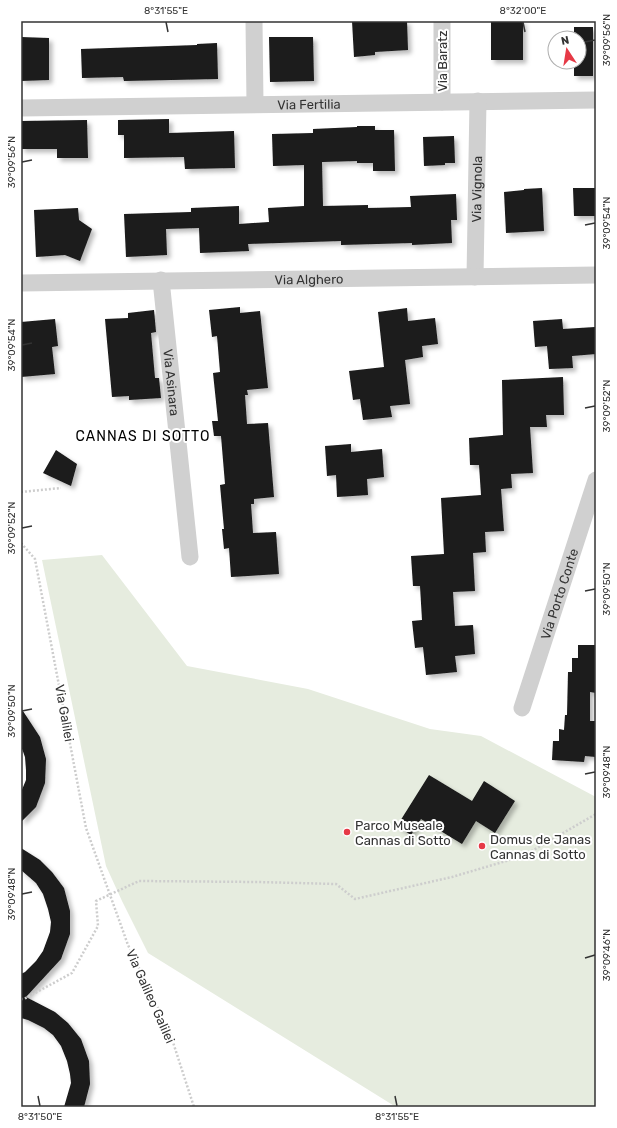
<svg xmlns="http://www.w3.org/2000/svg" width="617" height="1128" viewBox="0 0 617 1128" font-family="Rubik,sans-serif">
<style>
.green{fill:#e6ecdf}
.building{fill:#1a1a1a;filter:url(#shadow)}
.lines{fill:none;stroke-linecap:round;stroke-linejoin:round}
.path{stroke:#cdcdcd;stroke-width:2.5;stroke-dasharray:2 2;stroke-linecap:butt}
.minor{stroke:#d0d0d0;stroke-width:17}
.ticks{fill:none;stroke:#333;stroke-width:1.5}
.poi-dot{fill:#e63946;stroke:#fff;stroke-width:1.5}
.labels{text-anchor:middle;stroke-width:4;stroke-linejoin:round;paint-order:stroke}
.street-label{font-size:13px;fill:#333;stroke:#fff}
.poi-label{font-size:13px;fill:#333;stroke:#fff;text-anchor:start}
.neighbourhood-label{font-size:14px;letter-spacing:1px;fill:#000;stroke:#fff}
.neatline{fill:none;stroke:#333;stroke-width:1.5}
.ticks-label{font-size:10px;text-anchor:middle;fill:#333}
</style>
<defs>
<filter id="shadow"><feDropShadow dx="3.5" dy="3.5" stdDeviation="2" flood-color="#0004"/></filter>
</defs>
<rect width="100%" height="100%" fill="#fff"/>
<path class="green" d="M102,555l85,111 121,23 122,40 51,7 115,61v310h-200l-248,-154 -26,-52 -16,-35 -64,-306z"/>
<path class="building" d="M352,21h55l1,29 -33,2v3l-21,2z
M491,21h32v39h-32z
M574,27h19v49h-19v-14h5v-24h-5z
M21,37l28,1v42l-28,1z
M269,37h44l1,44 -44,1z
M217,43l1,36 -94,2 -1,-4 -41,1 -1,-29 116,-4v-1z
M169,119v14l65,-2 1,37 -50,1 -1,-12 -60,1v-23h-6v-15z
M87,120l1,38h-31v-9h-36v-28z
M357,126h18v4h19l1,41h-22v-8h-16v-2l-35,1 1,44 45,-1v3l43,-1 -1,-11 46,-2 1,26h-6l1,23 -40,2v-2l-71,2v-4l-93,3 1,7 -49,2 -1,-25 -33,1 1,26 -41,2 -2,-43 67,-2v-4l48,-2v18l30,-2 -1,-14 36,-2v-41l-31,1 -1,-32 41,-1v-4l44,-2z
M454,136l1,27h-10v2l-21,1 -1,-29z
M542,188l2,43 -38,2 -2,-41 20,-2v-1z
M573,188h23v28h-22z
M78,208l1,12 13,9 -12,32 -15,-6 -29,2 -2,-47z
M240,307v6l20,-2 8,77 -21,2 1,5h-3l2,29 21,-1 6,74 -20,2v5h-3l2,29 23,-1 3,42 -48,3 -2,-29 -5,1 -2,-20h2l-4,-44 5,-1 -4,-48h-7l-2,-15h6l-5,-48 7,-1 -3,-36 -5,1 -3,-27z
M407,308l1,13 27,-3 3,26 -16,2 1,11 -18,3 5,44 -20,2 2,11 -29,3 -3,-21 -7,1 -4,-29 35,-4 -6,-55z
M154,310l2,22 -5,1 4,45h4l2,20 -32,2v-4l-17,1 -7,-78 23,-1v-5z
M55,319l3,27 -6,1 3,27 -34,3v-55z
M562,319l1,10 32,-2 1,27 -24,2 1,12 -24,1 -2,-23 -12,1 -2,-26z
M563,377l1,38h-18l1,12h-17l3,46 -22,1 1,14 -11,1 3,42 -19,1 1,20 -13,1 2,38 -22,1 2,34 18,-1 2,29 -20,2 2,16 -31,3 -3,-28 -8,1 -3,-27 10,-1 -2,-34h-7l-2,-30 33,-2 -3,-56 40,-3 -2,-30h-9l-1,-27 34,-3 -1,-55z
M351,444v8l31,-3 2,28 -17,2 1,16 -31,2 -1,-22 -9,1 -2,-30z
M56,450l21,14 -6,22 -28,-13z
M578,645h18v48l-6,-1v29h6v36l-11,-1 -1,6 -32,-2 1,-19h6v-12l5,1 1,-15h2l1,-43h4v-14h6z
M21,708l19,29 6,22 -1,24 -9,24 -15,15v-30l5,-12v-10l-1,-13 -4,-11z
M429,775l43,26 12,-20 31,20 -20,32 -19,-12 -14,23 -41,-25 -10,16 -14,-9z
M21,848l19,12 12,12 12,16 6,23v23l-9,25 -35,38 29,15 13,11 13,16 8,22 1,23 -6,23h-20l7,-24 -1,-9 -3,-13 -6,-15 -8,-11 -9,-7 -16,-8 -7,-2v-44l4,-2 11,-11 7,-10 7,-19 1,-10 -3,-13 -5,-15 -7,-11 -15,-13z"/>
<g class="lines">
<path class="path" d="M21,492l40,-4
M21,543l14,16 51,269 42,117 42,88 24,74
M21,999h3l48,-26 26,-47 -2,-25 43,-20 118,1 79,2 19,15 97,-22 71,-21 73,-42"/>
<g class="minor">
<path d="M254,21l1,83"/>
<path d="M442,21v81"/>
<path id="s1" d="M21,108l575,-8"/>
<path id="s2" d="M475,277l3,-176"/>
<path id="s3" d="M161,280l29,277"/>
<path id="s4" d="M21,283l575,-8"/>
<path id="s5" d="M522,708l74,-228"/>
</g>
</g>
<path class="ticks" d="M166,22l2,10M523,22l2,10M585,42l10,-2M22,162l10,-2M585,225l10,-2M22,345l10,-2M585,408l10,-2M22,528l10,-2M585,591l10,-2M22,711l10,-2M585,774l10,-2M22,894l10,-2M585,958l10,-3M38,1096l2,10M395,1096l2,10"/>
<g class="poi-dot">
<circle cx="347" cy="832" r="4"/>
<circle cx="482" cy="846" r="4"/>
</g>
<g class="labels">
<g class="street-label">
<text transform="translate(442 61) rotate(-90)" y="5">Via Baratz</text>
<text dy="5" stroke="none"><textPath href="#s1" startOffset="288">Via Fertilia</textPath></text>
<text dy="5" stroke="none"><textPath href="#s2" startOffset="88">Via Vignola</textPath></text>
<text dy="5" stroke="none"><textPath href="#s4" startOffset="288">Via Alghero</textPath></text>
<text dy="5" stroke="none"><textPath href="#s3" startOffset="103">Via Asinara</textPath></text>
<text dy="5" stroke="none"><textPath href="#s5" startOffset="120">Via Porto Conte</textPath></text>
<text transform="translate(65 713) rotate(80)" y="5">Via Galilei</text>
<text transform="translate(151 996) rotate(66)" y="5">Via Galileo Galilei</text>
</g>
<g class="poi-label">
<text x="355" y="830">Parco Museale<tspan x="355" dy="15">Cannas di Sotto</tspan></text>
<text x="490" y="844">Domus de Janas<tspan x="490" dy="15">Cannas di Sotto</tspan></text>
</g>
<g class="neighbourhood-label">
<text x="143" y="441">CANNAS DI SOTTO</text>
</g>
</g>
<rect width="617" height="1128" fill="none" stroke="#ffffff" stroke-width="44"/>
<g transform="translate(567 50) rotate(348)"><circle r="19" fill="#ffffff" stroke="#adadad"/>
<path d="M0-3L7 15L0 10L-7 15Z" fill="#e63946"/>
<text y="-6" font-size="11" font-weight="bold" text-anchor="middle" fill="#333333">N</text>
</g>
<rect x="22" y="22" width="573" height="1084" class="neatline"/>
<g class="ticks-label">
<text x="166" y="14">8°31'55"E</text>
<text x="523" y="14">8°32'00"E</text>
<text transform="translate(606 40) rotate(-90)" y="4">39°09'56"N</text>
<text transform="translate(11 162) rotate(-90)" y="4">39°09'56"N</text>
<text transform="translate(606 223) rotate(-90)" y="4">39°09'54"N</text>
<text transform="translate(11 345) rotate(-90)" y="4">39°09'54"N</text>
<text transform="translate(606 406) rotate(-90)" y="4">39°09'52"N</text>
<text transform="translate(11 528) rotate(-90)" y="4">39°09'52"N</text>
<text transform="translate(606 589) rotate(-90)" y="4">39°09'50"N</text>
<text transform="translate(11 711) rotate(-90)" y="4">39°09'50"N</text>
<text transform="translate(606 772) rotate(-90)" y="4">39°09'48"N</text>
<text transform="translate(11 894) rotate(-90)" y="4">39°09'48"N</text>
<text transform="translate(606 955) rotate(-90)" y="4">39°09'46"N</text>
<text x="40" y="1120">8°31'50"E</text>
<text x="397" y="1120">8°31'55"E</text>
</g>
</svg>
